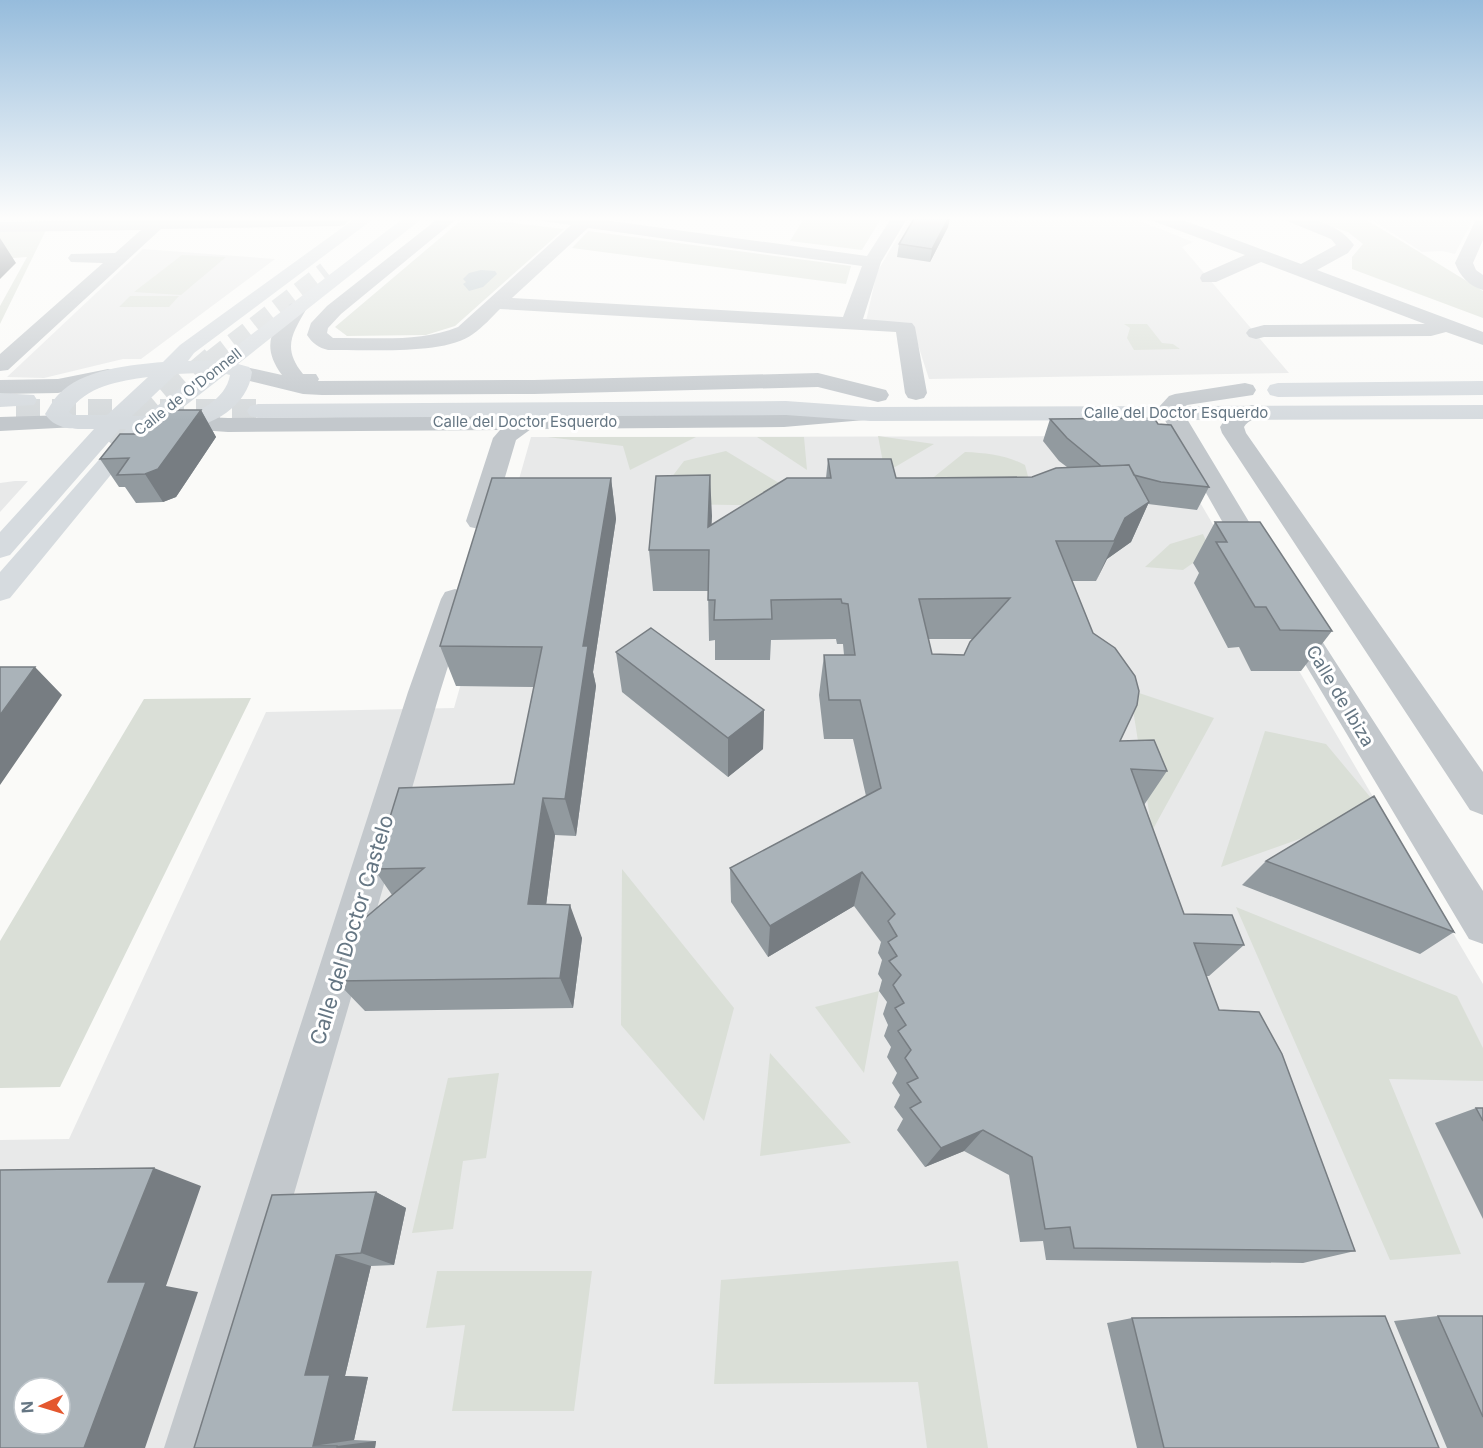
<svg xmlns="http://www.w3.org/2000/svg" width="1483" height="1448" viewBox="0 0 1483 1448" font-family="Inter,sans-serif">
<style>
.built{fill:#e8e9e9;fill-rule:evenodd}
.green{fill:#dadfd7}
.water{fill:#bbc7cb}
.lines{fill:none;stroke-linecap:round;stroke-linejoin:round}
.major-tunnel-far1{stroke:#d5d9db;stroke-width:19;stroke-dasharray:19 9;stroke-linecap:butt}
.major-tunnel{stroke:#d5d9db;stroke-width:24;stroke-dasharray:24 12;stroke-linecap:butt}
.minor{fill:#c3c8cc;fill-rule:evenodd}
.major{fill:#d6dbdf;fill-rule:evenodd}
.wall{fill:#929a9f;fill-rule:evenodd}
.shaded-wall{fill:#777d82}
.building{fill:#aab3b9;stroke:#777d82;stroke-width:1.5;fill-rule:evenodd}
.labels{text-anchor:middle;stroke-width:6;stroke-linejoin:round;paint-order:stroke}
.far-street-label{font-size:15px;fill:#657683;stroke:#fff}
.street-label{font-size:18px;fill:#657683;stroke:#fff}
.near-street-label{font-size:21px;fill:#657683;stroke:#fff}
</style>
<rect width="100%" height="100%" fill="#fafaf8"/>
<path class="built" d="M910,217h220l63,25 -11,5 107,126 -360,6 -18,-56 -45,-2 11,-49z
M1367,217h107l-19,37 -13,-3 -20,1z
M143,249l132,10 -134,100h-18l-79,19 -37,-1z
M1161,436l322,548v464h-1483v-308l69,-1 197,-427 188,-4 77,-271zM24,1388h36v36h-36z
M15,481h13l-28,31v-29z"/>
<path class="green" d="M465,217l99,12 -109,97 -29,9 -79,1 -12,-9z
M805,217h77l-20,33 -72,-9z
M1304,217h58l121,74v27l-131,-49v-12l11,-13 -15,-12z
M0,230h46l-46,94v-18l27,-49 -27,2z
M588,231l263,35 -5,18 -274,-36z
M182,255l44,2 -45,38 -47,-3z
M130,296h49l-10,11h-50z
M1124,324h23l15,19 11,1 7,5 -46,1 -7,-12 3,-10z
M878,436l56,8 -49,29z
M547,437h149l-66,33 -7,-24z
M757,437h47l3,33z
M726,451l68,41 1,14 -124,-2 -3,-22 16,-21z
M965,452c22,1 41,3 60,13l4,15 -120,17z
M1203,534l13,29h-23l-10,7 -38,-3 25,-23z
M1130,690l84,28 -62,113z
M251,698l-191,389 -60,1v-147l144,-242z
M1265,731l61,13 55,66 -160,57z
M622,869l112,139 -30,113 -83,-96z
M1236,907l221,89 26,52v33l-94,-2 72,175 -71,6z
M879,991l-15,82 -49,-66z
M770,1053l81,90 -91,13z
M499,1073l-13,85 -23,3 -10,68 -41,4 36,-155z
M958,1261l30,187h-61l-9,-66 -204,2 7,-104z
M437,1271h155l-18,140h-122l13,-86 -39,3z"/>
<path class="water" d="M481,270l14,1 2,3 -14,13 -14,4 -6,-7 3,-2 -3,-3 6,-6z"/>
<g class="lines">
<path class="major-tunnel-far1" d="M211,360l115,-89"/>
<path class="major-tunnel" d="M16,411h242
M114,446l13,-15 86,-73"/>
<path class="minor" d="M155,217h197l-7,8 -6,1 -178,3 -153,141 -8,1v-17l103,-91 -32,-1 -3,-4 3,-4 44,-1 26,-23 -141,2v-10l153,-3z
M440,217h19l-118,97 -13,14 -1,5 6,5c41,-1 86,5 125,-11l113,-102 -29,-4 -2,-4h58l-1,2 270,37 25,-39h16l-27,45 -18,57 49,4 3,4 12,66 -3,5 -8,2 -8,-2 -3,-5 -9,-61 -396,-23c-8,8 -17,18 -27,25 -29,22 -108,15 -145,16 -9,-2 -16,-7 -21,-15l4,-12 16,-17zM588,228l274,38 -19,51 -331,-19z
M1151,217h24l126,47 35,-19 -5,-6 -44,-18 -2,-4c26,0 53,6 69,28l-6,8 -31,17 166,62v13l-37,-13 -15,4 -167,1 -8,2 -7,-2 -3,-4 3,-4 15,-4 161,-1 -164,-62 -45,20h-14l-2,-4 2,-4 43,-19 -92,-34z
M1477,217h6v23l-10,23 3,7 7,5v15c-14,-4 -23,-14 -28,-27z
M297,302l7,2 3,4c-15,26 -25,40 -4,66h13l3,5 -1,2 216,-1 284,-7 68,17 3,5 -3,5 -8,2 -60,-15 -284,7 -212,1 -19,-1 -70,-17 -3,-5 3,-5 8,-1 41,9c-21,-29 -11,-44 8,-71z
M108,369l8,2 3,5 -3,5 -58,12 -58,1v-14l58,-1z
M1245,383l8,2 3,5 -3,5 -66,10 -6,4 91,151 -4,6 -10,3 -10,-3 -4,-6 -86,-152 11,-12 6,-2z
M1252,405l8,2 3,5c-5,8 -15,7 -19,15l2,6 237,339v43l-13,-5 -248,-377 -2,-6 9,-14z
M868,407l8,2 3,5 -3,5 -92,8 -253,2 -15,11 -24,81 -4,6 -9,2 -9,-2 -4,-6 27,-83 7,-8 -272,2 -56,-4 -4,-5 4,-5 8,-2 48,2 556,-5z
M68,415l8,2 4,5 -4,5 -76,4v-14z
M455,589l10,3 4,7 -29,93 -220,756h-56l244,-756 33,-93 4,-7z
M1292,607l10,3 181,281v53l-14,-5 -192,-322 5,-7z"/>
<path class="major" d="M357,217h19l-182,136 -6,8 30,-1 187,-143h19l-186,147 11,3 3,5c-4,34 -40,55 -73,58 -7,1 -16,-2 -24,0 -6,2 -13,10 -19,14l-126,154 -10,3v-29l126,-143h-6l-110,126 -10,3v-26l94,-103c-18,0 -38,2 -49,-15 4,-6 8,-14 13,-19 24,-26 72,-30 105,-33l17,-17zM200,373l-56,43h-12l44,-42zM226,374l4,1c-4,25 -35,41 -58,41zM148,377l-41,38h-34l-4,-3c17,-26 50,-31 79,-35z
M1483,381v14l-205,2 -8,-2 -3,-5 3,-5 8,-2z
M0,393l34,2 3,5 -3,5 -34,2z
M786,401l84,6 613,-2v14l-613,2 -84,-6 -528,3 -8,-2 -3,-5 3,-5 8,-2z"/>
</g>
<path class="wall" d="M915,217h35l-2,10 -18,35 -33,-5 2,-13z
M201,410l15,27 -40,60 -13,5 -27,1 -11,-16h-6l-19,-28 42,-25z
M1050,419l159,68 -12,23 -49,-6 -17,38 -24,17 -11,22h-24l48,160 47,30 -23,34 40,109 60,31 -35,31h-3l13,34 136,241 -52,12 -257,-3 -3,-19 -23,1 -11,-67 -45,-24 -39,16 -28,-37 6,-11 -9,-12 6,-12 -8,-12 5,-10 -10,-16 4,-10 -7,-11 4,-11 -5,-11 4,-12 -8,-11 3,-11 -4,-6 4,-14 -4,-7 3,-11 -27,-36 -86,51 -37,-55 -1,-34 136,-72 -13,-57h-29l-5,-44 5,-40h20l-1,-11h-6l-1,-5 -65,1 -1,20h-55v-20l-6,1 -1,-50h-55l-4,-41 61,-75 1,51 115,-48 2,-19 68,19 136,-1 35,-10 -8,-6 -16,-20zM928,639h45l-9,16 -32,-1z
M611,478l5,41 -23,153 3,14 -20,150 -21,-1 -9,70 36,33 -9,70 -208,3 -29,-30 56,-86 -18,-26 140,-85 20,-97 -78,-1 -16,-40z
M1215,522l117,109 -31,40h-50l-12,-24 -11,1 -34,-65 5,-10 -6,-10z
M616,652l148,58 -1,39 -35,28 -106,-85z
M1266,861l188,71 -34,22 -178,-69z
M1476,1108h7v111l-48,-96z
M376,1192l30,16 -12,57 -23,1 -26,110 23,1 -14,63 22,1 -1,7h-181z
M1438,1316h45v132h-36l-53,-127z
M1132,1318l307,130h-302l-30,-125z"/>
<path class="shaded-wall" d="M949,217h1l-2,10 -18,35 2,-13z
M0,238l16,25 -16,16z
M201,410l15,27 -40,60 -13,5 -18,-28z
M710,475l2,41 -2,52 -2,-41z
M611,478l5,41 -23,153 3,14 -20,150 -11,-37 18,-153z
M1149,502l-18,40 -24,17 -11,22 29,-63z
M35,667l27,28 -62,90v-70z
M764,710l-1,39 -35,28v-39z
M543,798l12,37 -13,102 -14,-33z
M862,872l-8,34 -86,51 2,-31z
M570,905l12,33 -9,70 -13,-30z
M983,1130l-19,21 -39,16 16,-19z
M154,1168l47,18 -35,100 32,6 -53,156h-61l24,-166z
M376,1192l30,16 -12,57 -33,-12z
M336,1255l35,11 -26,110 23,1 -14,63 -41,6 -8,-71z
M376,1441l-1,7h-38v-2z"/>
<path class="building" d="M915,217h34l-17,32 -33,-5z
M161,410h40l-43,59 -13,5 -28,1 12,-17 -29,1 20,-25h22z
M1154,418l4,6 13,1 38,62 -48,-5 -27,-7 -5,-10 -28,1 -34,-28 -17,-19z
M828,459h63l5,19h24l112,-1 24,-9 73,-3 20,37 -24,16 -11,23h-58l37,92 22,15 20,28 4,15 -2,14 -17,36 34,-1 13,31 -36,-2 53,145 48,1 12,30 -50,-2 25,67 40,2 23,42 73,197 -281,-3 -4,-21 -25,2 -13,-72 -49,-27 -42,18 -31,-40 11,-6 -14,-19 11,-5 -13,-20 6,-8 -13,-19 8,-6 -11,-17 9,-5 -11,-18 8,-10 -12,-14 8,-5 -9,-14 9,-6 -9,-15 7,-7 -33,-42 -92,54 -40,-58 151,-80 -21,-88h-31l-5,-45h31l-7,-51 -6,-1 -1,-4 -70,1 1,19 -58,1 1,-20h-7l1,-50h-60l7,-74 54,-1 -2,52 79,-49h44zM1010,598l-40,44 -6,13 -32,-1 -13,-55z
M492,478h119l-28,168h5l-23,153 -22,-1 -15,106 42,1 -10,73 -224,3 3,-17 10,-25 15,-20 60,-51 -50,1 25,-81 115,-4 28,-137 -102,-1z
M1215,522h45l72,109 -52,-1 -14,-23h-11l-39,-65h11z
M651,628l113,82 -36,28 -112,-86z
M0,667h35l-35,48z
M1374,796l80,136 -188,-71z
M1476,1108h7v13z
M154,1168l-46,114h38l-62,166h-84v-278zM24,1388h36v36h-36z
M376,1192l-15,61 -25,2 -31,120h25l-17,71h24v2h-143l78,-253z
M1385,1316l54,132h-275l-32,-130z
M1438,1316h45v101z"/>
<linearGradient id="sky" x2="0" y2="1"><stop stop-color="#96bcdc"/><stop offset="0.52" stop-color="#fdfdfc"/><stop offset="1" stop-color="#fdfdfc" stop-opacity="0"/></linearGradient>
<rect width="1483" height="420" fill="url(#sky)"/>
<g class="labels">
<g class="far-street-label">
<text transform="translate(188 392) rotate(-38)" y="5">Calle de O'Donnell</text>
<text x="1176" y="418">Calle del Doctor Esquerdo</text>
<text x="525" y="427">Calle del Doctor Esquerdo</text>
</g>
<g class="street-label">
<text transform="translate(1340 696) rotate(59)" y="6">Calle de Ibiza</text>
</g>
<g class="near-street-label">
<text transform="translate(352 930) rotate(-73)" y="7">Calle del Doctor Castelo</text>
</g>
</g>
<g transform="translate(42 1406) rotate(266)"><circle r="28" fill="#ffffff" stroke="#c1c8cd" stroke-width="1.5"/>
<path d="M0-4.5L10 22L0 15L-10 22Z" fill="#e4572e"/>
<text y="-9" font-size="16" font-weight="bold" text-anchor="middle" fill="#657683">N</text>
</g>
</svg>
